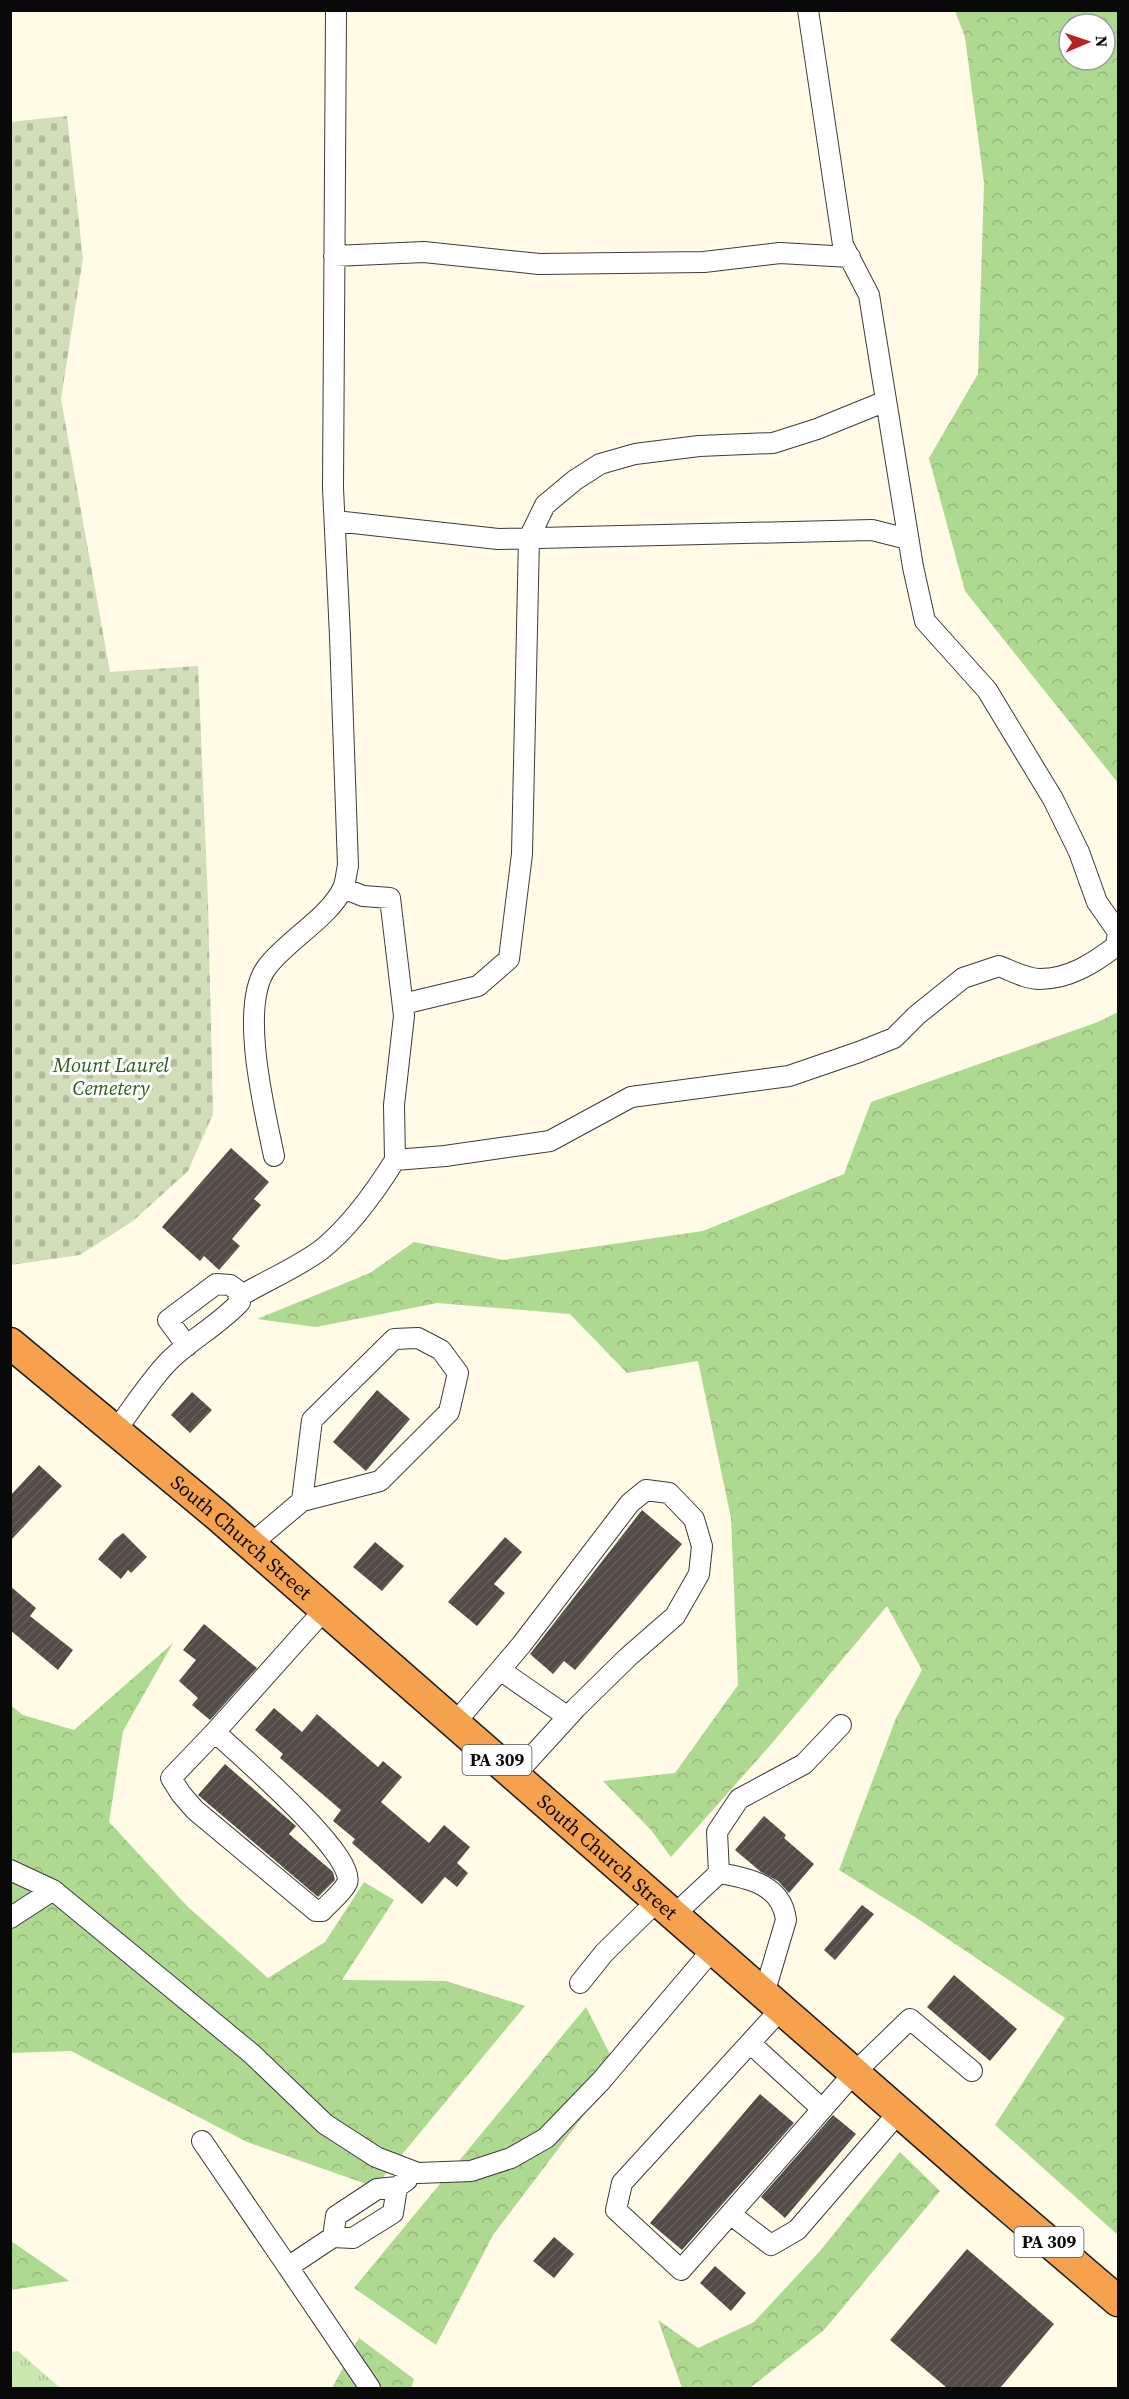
<svg xmlns="http://www.w3.org/2000/svg" width="1129" height="2399" viewBox="0 0 1129 2399" font-family="'Source Serif 4',serif">
<style>
.grass{fill:url(#grass-tufts)}
.forest{fill:url(#forest-crowns);fill-rule:evenodd}
.cemetery{fill:url(#cemetery-stones)}
.building{fill:url(#building-hatch)}
.lines{fill:none;stroke-linecap:round;stroke-linejoin:round}
.minor-casing{stroke:#3c3c3c;stroke-width:22}
.highway-casing{stroke:#1a1a1a;stroke-width:33}
.minor{stroke:#fff;stroke-width:20}
.highway{stroke:#f6a14d;stroke-width:30}
.labels{text-anchor:middle;stroke-width:6;stroke-linejoin:round;paint-order:stroke}
.shield{fill:#fff;stroke:#535353;stroke-width:1.5}
.shield-label{font-size:18px;font-weight:bold;fill:#090909}
.park-label{font-size:20px;font-style:italic;fill:#26601b;stroke:#fff}
.street-label{font-size:20px;fill:#090909;stroke:#fff}
</style>
<defs>
<pattern id="grass-tufts" width="24" height="20" patternUnits="userSpaceOnUse" patternTransform="scale(1.5)"><rect width="24" height="20" fill="#cbe8b1"/><path d="M3 7l-1-3M5 7V3M7 7l1-3M15 17l-1-3M17 17v-4M19 17l1-3" fill="none" stroke="#adc697"/></pattern>
<pattern id="forest-crowns" width="20" height="18" patternUnits="userSpaceOnUse" patternTransform="scale(1.5)"><rect width="20" height="18" fill="#aed990"/><path d="M2 6a3 3 0 1 1 6 0M12 15a3 3 0 1 1 6 0" fill="none" stroke="#94b97b"/></pattern>
<pattern id="cemetery-stones" width="16" height="16" patternUnits="userSpaceOnUse" patternTransform="scale(1.5)"><rect width="16" height="16" fill="#d1deb9"/><path d="M2 7V4a2 2 0 0 1 4 0v3zM10 15v-3a2 2 0 0 1 4 0v3z" fill="#b2bd9e"/></pattern>
<pattern id="building-hatch" width="6" height="6" patternUnits="userSpaceOnUse" patternTransform="scale(1.5)"><rect width="6" height="6" fill="#524b46"/><path d="M-1 1l2-2M0 6l6-6M5 7l2-2" fill="none" stroke="#66605c"/></pattern>
</defs>
<rect width="100%" height="100%" fill="#fffbe6"/>
<path class="grass" d="M18,2351l42,37h-49v-36z"/>
<path class="forest" d="M955,11h163v772l-153,-192 -36,-133 49,-84 6,-191 -19,-146zM1069,24h36v36h-36z
M1118,1012v1223l-123,-110 70,-107 -147,-99 -79,-49 57,-152 26,-48 -35,-64 -114,136 -102,115 -20,-27 -48,-49 72,-8 63,-88 -7,-167 -33,-157 -71,12 -57,-59 -133,-11 -121,24 -59,-8 113,-46 44,-31 89,18 200,-29 141,-57 27,-72 227,-80z
M173,1643l-50,88 -14,91 79,85 80,71 57,-36 39,-60 30,18 -52,80 104,1 79,25 -150,181 -128,-45 -176,-91 -60,2 -1,-348 13,10 51,15z
M586,2007l32,63 -125,165 -57,110 -82,-57z
M900,2152l40,39 -116,139 -74,58h-68l-24,-68 40,28 56,-26 66,-71z
M10,2241h1l58,40 -58,9z
M359,2338l55,41 -3,9h-79z"/>
<path class="cemetery" d="M67,116l16,142 -22,141 49,273 88,-6 10,236 5,212 -25,57 -55,50 -53,34 -69,10 -1,-1143z"/>
<path class="building" d="M231,1148l38,34 -15,17 7,6 -29,34 8,7 -21,24 -15,-14 -4,5 -38,-34z
M377,1390l33,29 -44,52 -33,-29z
M192,1392l20,18 -22,23 -19,-18z
M39,1465l23,21 -52,55v-45z
M642,1510l40,34 -107,126 -11,-9 -11,13 -23,-20z
M123,1533l24,24 -16,16 -3,-3 -7,9 -23,-20 17,-20z
M505,1537l17,15 -28,32 11,9 -28,33 -29,-24z
M375,1542l29,24 -22,25 -29,-24z
M10,1586l26,22 -6,8 43,34 -15,20 -48,-40z
M204,1624l53,44 -47,52 -18,-15 6,-7 -19,-17 17,-21 -13,-10z
M274,1708l28,24 15,-18 61,53 5,-6 19,16 -21,25 48,41 15,-18 26,22 -13,16 11,10 -11,14 -12,-10 -23,27 -70,-61 3,-4 -22,-18 8,-11 -61,-52 3,-4 -28,-24z
M225,1764l71,62 -7,8 44,38 2,8 -17,17 -120,-102z
M764,1816l22,19 -2,3 30,26 -25,29 -11,-12 -17,-9 -26,-22z
M862,1905l12,9 -39,46 -11,-10z
M954,1975l63,54 -27,32 -63,-54z
M760,2094l34,29 -112,127 -32,-27z
M833,2115l23,19 -71,84 -24,-21z
M554,2237l20,17 -20,24 -21,-17z
M967,2249l87,75 -54,64h-53l-57,-48z
M715,2266l31,27 -15,18 -31,-28z"/>
<g class="lines">
<defs>
<path id="minor" d="M334,256l90,-4 115,12 165,-2 76,-9 70,4
M335,521l163,18 374,-9 36,9
M343,888l20,8 27,2 14,118 -10,89 1,55
M403,1004l75,-18 31,-27 13,-105 7,-316 16,-33 30,-25 25,-16 35,-10 64,-8 74,-3 44,-14 69,-28
M274,1156c-9,-44 -36,-151 -7,-189 19,-26 63,-50 76,-79 3,-6 3,-15 5,-22l-8,-230 -7,-148 3,-478
M240,1296c26,-15 58,-29 81,-46 30,-24 54,-58 74,-90l50,-4 105,-15 81,-44 158,-21 70,-24 35,-14 23,-23 46,-37 36,-12c13,5 27,13 41,13 29,0 54,-16 76,-33l2,-14 -21,-30 -18,-50 -26,-53 -66,-109 -62,-69 -12,-54 -44,-272 -26,-50 -35,-235
M116,1430c16,-21 37,-54 55,-71 22,-21 49,-35 69,-57l-3,-12 -7,-5 -14,-1 -48,36 19,26
M251,1544l51,-43 78,-20 69,-69 9,-39 -17,-23 -23,-12 -24,1 -82,81 -10,81
M500,1670l68,47
M455,1723l67,-79 108,-141 16,-13 23,3 25,26 8,27 -3,28 -24,42 -47,41 -52,51 -61,67
M215,1732l-44,46 10,16 14,16 121,101h6c7,-8 21,-19 25,-28 11,-27 -111,-131 -132,-151l110,-123
M10,1870l43,20 199,164 73,70 51,33 42,16 53,-2 40,-13 35,-20 55,-57 112,-132
M719,1873c30,5 63,12 67,47l-22,74
M674,1915l45,-42 -2,-41 22,-33 65,-35 37,-39
M10,1918l43,-28
M580,1983l24,-30 54,-53
M781,2009l-159,174 -6,27 65,60 173,-197 56,-54 62,52
M750,2043l72,66
M202,2141l86,126
M730,2214l41,31 26,-15 102,-118
M333,2237l3,-21 41,-27 20,-2 10,-7
M370,2388l-82,-121 45,-30 20,1 40,-25 4,-26"/>
<g id="highway">
<path id="s1" d="M10,1343l208,173 761,666 139,119"/>
</g>
</defs>
<use href="#minor" class="minor-casing"/>
<use href="#highway" class="highway-casing"/>
<use href="#minor" class="minor"/>
<use href="#highway" class="highway"/>
</g>
<g class="labels">
<g class="shield">
<rect x="462.5" y="1745" width="69" height="30" rx="4.5"/>
<rect x="1014.5" y="2227" width="69" height="30" rx="4.5"/>
</g>
<g class="shield-label">
<text x="497" y="1766">PA 309</text>
<text x="1049" y="2248">PA 309</text>
</g>
<g class="park-label">
<text x="111" y="1072">Mount Laurel<tspan x="111" dy="23">Cemetery</tspan></text>
</g>
<g class="street-label">
<text dy="7" stroke="none"><textPath href="#s1" startOffset="302">South Church Street</textPath></text>
<text dy="7" stroke="none"><textPath href="#s1" startOffset="788">South Church Street</textPath></text>
</g>
</g>
<rect width="1129" height="2399" fill="none" stroke="#090909" stroke-width="24"/>
<g transform="translate(1087 42) rotate(88)"><circle r="28" fill="#ffffff" stroke="#9d9d9d" stroke-width="1.5"/>
<path d="M0-4.5L10 22L0 15L-10 22Z" fill="#b92223"/>
<text y="-9" font-size="16" font-weight="bold" text-anchor="middle" fill="#090909">N</text>
</g>
</svg>
